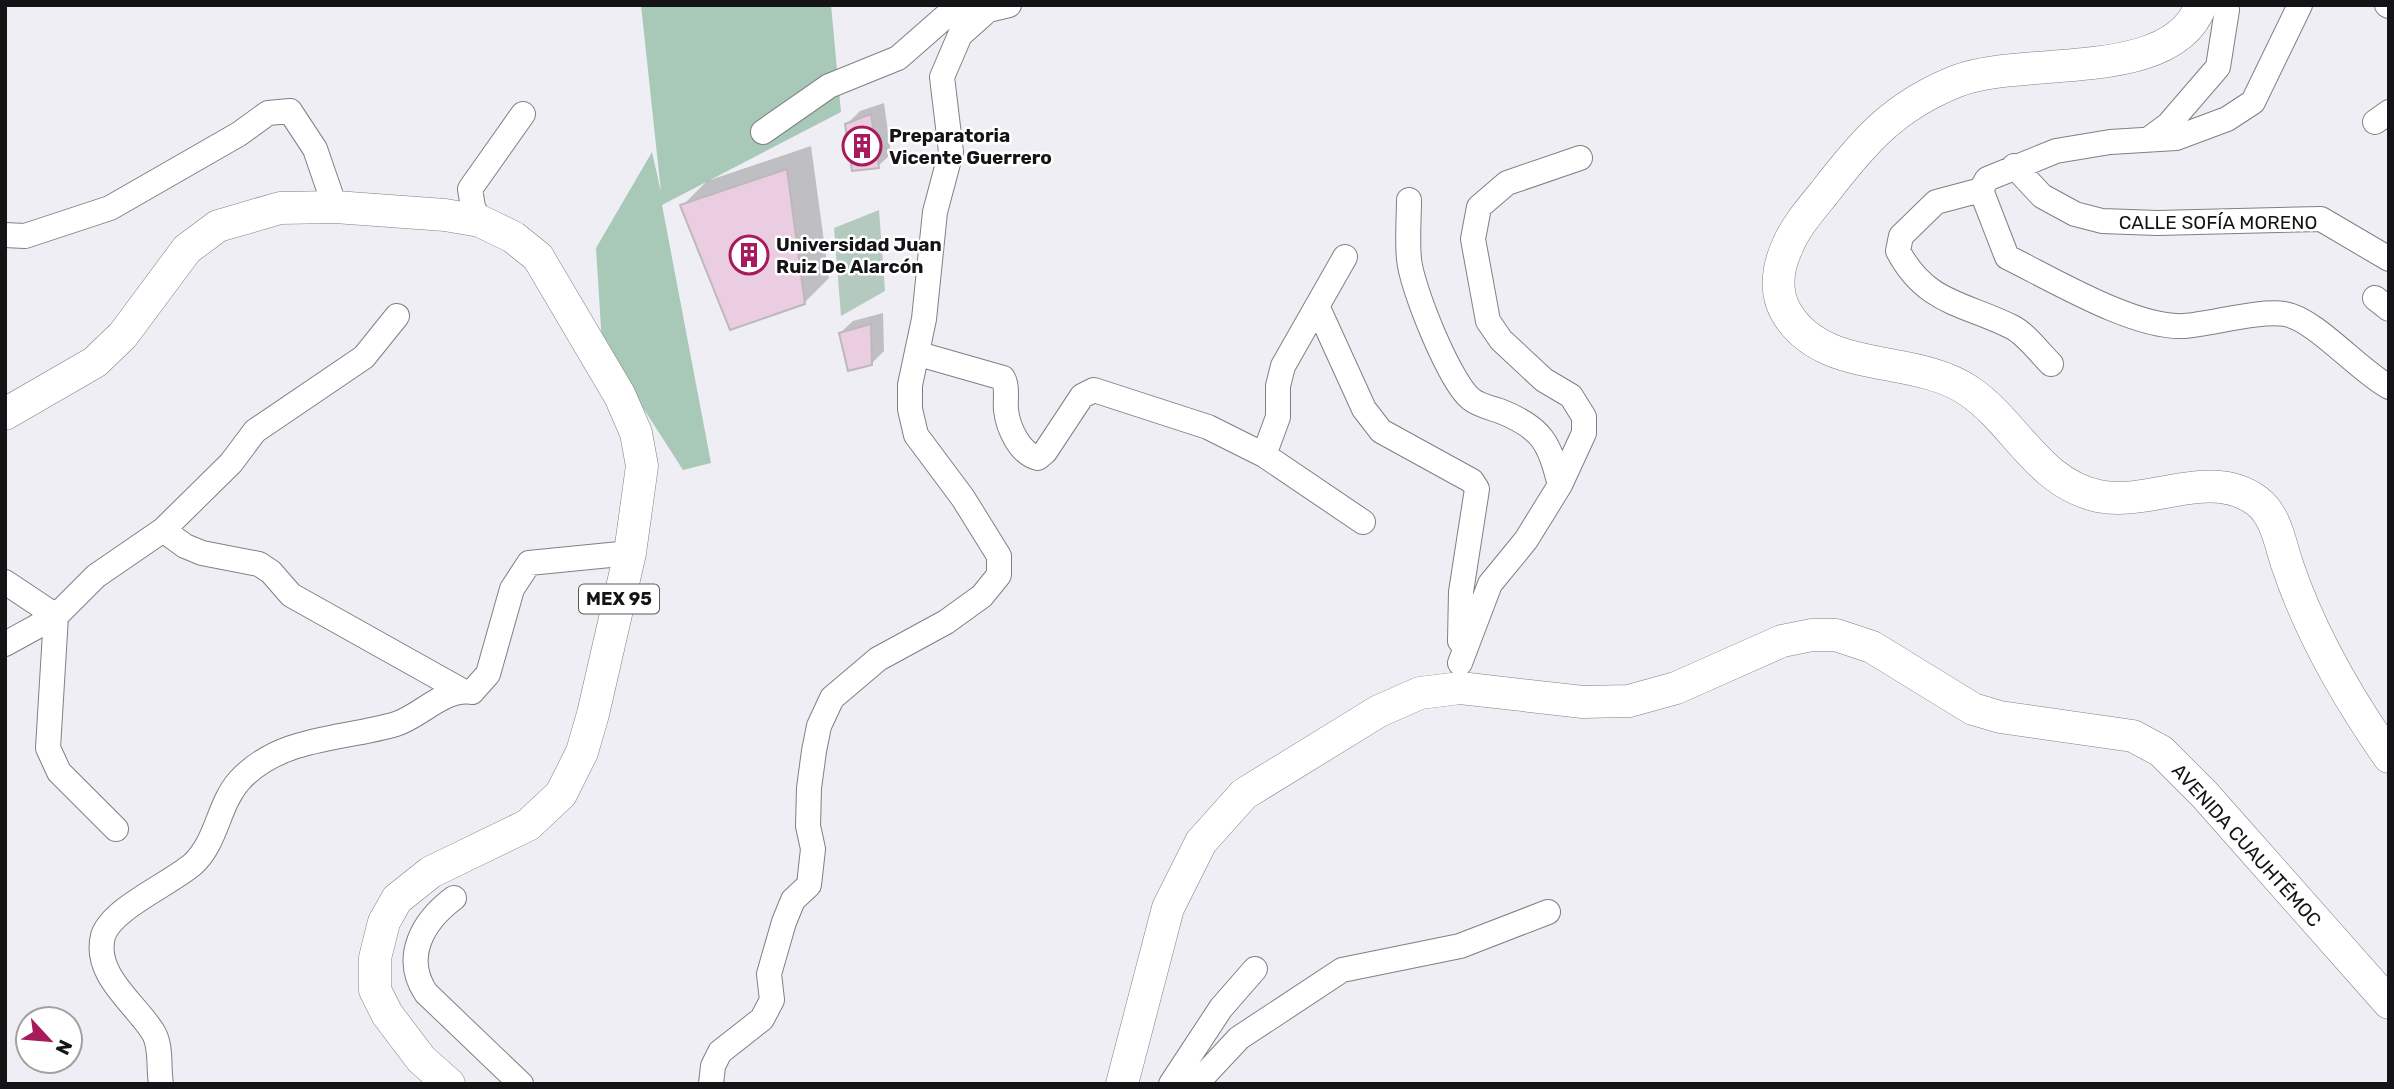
<svg xmlns="http://www.w3.org/2000/svg" width="2394" height="1089" viewBox="0 0 2394 1089" font-family="Rubik,sans-serif">
<style>
.green{fill:#b4cabe}
.forest{fill:#a9c9b8}
.shadow{fill:#0003}
.building{fill:#eacde0;stroke:#beb8bc;stroke-width:2}
.lines{fill:none;stroke-linecap:round;stroke-linejoin:round}
.minor-casing{stroke:#807f85;stroke-width:26}
.major-casing{stroke:#807f85;stroke-width:33}
.minor{stroke:#fff;stroke-width:24}
.major{stroke:#fff;stroke-width:32}
.labels{text-anchor:middle;stroke-width:5;stroke-linejoin:round;paint-order:stroke}
.shield{fill:#fff;stroke:#5a5a5c;stroke-width:2}
.shield-label{font-size:18px;font-weight:bold;fill:#141416}
.poi-label{font-size:19px;font-weight:bold;fill:#141416;stroke:#fff;text-anchor:start}
.street-label{font-size:19px;fill:#141416;stroke:#fff}
</style>
<rect width="100%" height="100%" fill="#efeef4"/>
<path class="green" d="M879,210l6,81 -44,25 -7,-88z"/>
<path class="forest" d="M641,5h190l10,107 -179,93 49,258 -28,7 -81,-126 -6,-96 56,-96 9,40z"/>
<path class="shadow" d="M884,103l7,51 -13,12 -31,-42 13,-13z
M811,146l18,132 -25,25 -122,-97 25,-25z
M883,313l1,38 -12,12 -32,-30 13,-12z"/>
<path class="building" d="M871,114l8,54 -27,3 -7,-47z
M787,169l18,135 -75,26 -50,-125z
M871,324l1,41 -24,6 -9,-38z"/>
<g class="lines">
<defs>
<path id="minor" d="M2387,5l2,1
M2375,122l14,-10
M763,132l66,-46 69,-28 56,-49 21,-2 13,3
M2149,139l19,-14 50,-58 9,-57 -2,-5
M2014,166l28,30 33,18 27,7 55,2 164,-4 68,40
M1981,190l26,67c45,22 128,72 177,69 28,-2 74,-16 101,-12 30,5 74,57 104,73
M1981,190l6,-11 69,-28 54,-9 66,-4 51,-19 26,-17 47,-97
M1981,190l-45,12 -35,34 -3,15c28,53 66,52 114,76 14,7 27,25 39,37
M1409,200c0,19 -2,40 0,59 2,27 41,124 62,140 7,6 20,9 29,12 43,17 49,32 60,74
M480,221l-7,-14 -3,-18 53,-75
M5,235l20,1 85,-28 129,-74 29,-21 22,-2 25,38 20,58
M2375,298l14,11
M1318,308l46,101 17,22 91,50 5,8 -16,103 -1,49
M919,354l84,24c5,9 2,22 3,32 2,18 14,44 32,48l7,-6 37,-56 12,-6 114,37 56,28 99,67
M1264,455l14,-38v-31l5,-20 62,-109
M163,530l22,16 17,7 57,11 12,8 20,23 168,94
M5,582l51,34 -8,132 11,24 57,57
M5,644l51,-28 40,-40 67,-46 68,-67 24,-32 109,-74 33,-41
M1460,663l30,-79 36,-44 34,-55 24,-52v-16l-13,-21 -27,-16 -43,-40 -13,-19 -15,-82 6,-32 28,-24 73,-25
M454,898c-31,23 -52,59 -28,95l95,91
M161,1084c-3,-17 1,-38 -8,-52 -17,-28 -60,-57 -50,-96 8,-27 67,-52 90,-72 24,-22 25,-59 46,-83 41,-45 103,-41 157,-57 25,-8 49,-37 76,-32l16,-18 24,-85 17,-26 101,-10
M711,1084l2,-18 7,-14 42,-33 10,-19 -3,-26 15,-52 9,-22 16,-15 4,-36 -5,-23 1,-38 5,-37 5,-25 13,-28 46,-39 68,-37 36,-26 17,-21v-19l-36,-58 -47,-63 -6,-26v-24l14,-66 11,-107 16,-60 -9,-75 18,-42 28,-25 21,-5
M1171,1084l50,-76 34,-39
M1196,1084l43,-46 103,-68 118,-24 88,-34"/>
<path id="major" d="M2201,5c-28,79 -176,50 -244,76 -63,25 -93,60 -133,112 -13,16 -28,33 -36,52 -10,21 -14,46 -2,67 37,64 128,41 183,79 47,32 69,92 129,105 52,11 112,-30 159,5 19,14 23,42 30,63 23,69 60,133 102,193
M5,414l90,-52 28,-27 64,-86 31,-23 62,-18 55,-1 110,8 35,6 33,16 25,20 82,139 16,37 6,33 -12,87 -37,161 -11,38 -21,42 -33,31 -97,47 -34,27 -13,23 -9,36v32l12,24 34,45 28,25
M1122,1084l46,-176 33,-66 43,-48 135,-83 41,-18 40,-5 123,14 46,-1 47,-13 106,-47 30,-6h24l36,12 101,62 27,8 133,19 28,15 43,43 185,209"/>
</defs>
<use href="#minor" class="minor-casing"/>
<use href="#major" class="major-casing"/>
<use href="#minor" class="minor"/>
<use href="#major" class="major"/>
</g>
<defs>
<symbol id="building-ring" viewBox="-11 -11 22 22"><circle r="9.5" fill="#fff" stroke="#a71a5b" stroke-width="1.5"/><path d="M-4-6H4V6H1V3H-1V6H-4ZM-2.5-4.3h1.7v1.8h-1.7ZM.8-4.3h1.7v1.8H.8ZM-2.5-1h1.7V.8h-1.7ZM.8-1h1.7V.8H.8Z" fill="#a71a5b"/></symbol>
</defs>
<g fill-rule="evenodd">
<use href="#building-ring" x="840" y="124" width="44" height="44"/>
<use href="#building-ring" x="727" y="233" width="44" height="44"/>
</g>
<g class="labels">
<rect class="shield" x="579" y="584.5" width="80" height="29" rx="5"/>
<g class="shield-label">
<text x="619" y="605">MEX 95</text>
</g>
<g class="poi-label">
<text x="889" y="142">Preparatoria<tspan x="889" dy="22">Vicente Guerrero</tspan></text>
<text x="776" y="251">Universidad Juan<tspan x="776" dy="22">Ruiz De Alarcón</tspan></text>
</g>
<g class="street-label">
<text x="2218" y="229">CALLE SOFÍA MORENO</text>
<text transform="translate(2247 845) rotate(48)" y="7">AVENIDA CUAUHTÉMOC</text>
</g>
</g>
<rect width="2394" height="1089" fill="none" stroke="#141416" stroke-width="14"/>
<g transform="translate(49 1040) rotate(116)"><circle r="33" fill="#ffffff" stroke="#a1a1a2" stroke-width="2"/>
<path d="M0-5L12 26L0 18L-12 26Z" fill="#a71a5b"/>
<text y="-10" font-size="19" font-weight="bold" text-anchor="middle" fill="#141416">N</text>
</g>
</svg>
